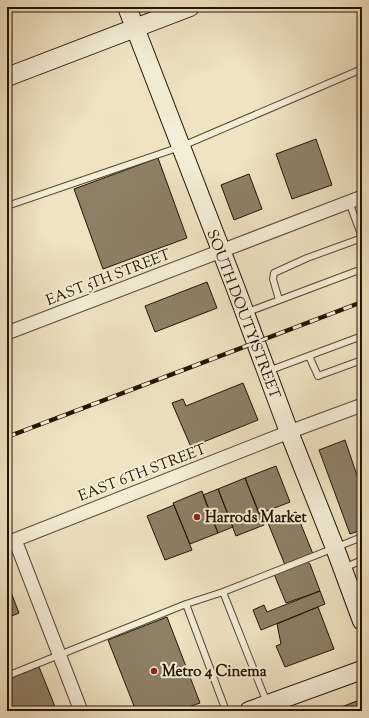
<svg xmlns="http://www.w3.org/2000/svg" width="369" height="718" viewBox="0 0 369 718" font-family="'Sorts Mill Goudy',serif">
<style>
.building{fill:#8d8066;stroke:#231403}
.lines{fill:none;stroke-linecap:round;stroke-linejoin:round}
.lane-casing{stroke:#564833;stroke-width:8}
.street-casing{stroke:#564833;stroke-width:15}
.secondary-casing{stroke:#231403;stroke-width:20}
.lane{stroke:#f5edd7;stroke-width:6}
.street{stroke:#f5edd7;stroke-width:13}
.secondary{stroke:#f5edd7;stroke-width:18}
.rail-casing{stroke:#231403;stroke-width:4.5}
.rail{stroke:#f5edd7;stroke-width:3;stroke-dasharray:9;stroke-linecap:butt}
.poi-dot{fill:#8f2418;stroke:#f5edd7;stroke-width:1.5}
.labels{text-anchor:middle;stroke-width:4;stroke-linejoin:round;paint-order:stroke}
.street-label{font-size:15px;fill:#231403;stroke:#f5edd7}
.poi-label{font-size:15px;font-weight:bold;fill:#231403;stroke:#f5edd7;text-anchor:start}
</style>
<rect width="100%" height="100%" fill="#efe3c2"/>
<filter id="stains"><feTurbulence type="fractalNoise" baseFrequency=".005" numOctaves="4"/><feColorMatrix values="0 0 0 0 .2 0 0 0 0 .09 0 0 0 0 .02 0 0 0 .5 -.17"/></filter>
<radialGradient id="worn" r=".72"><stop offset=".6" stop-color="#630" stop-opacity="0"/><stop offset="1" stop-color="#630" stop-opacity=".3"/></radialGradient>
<path class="building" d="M316,139l16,46 -40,14 -16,-45z
M158,158l29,80 -84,31 -29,-80z
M249,174l13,35 -28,11 -13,-35z
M207,282l10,26 -62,24 -10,-26z
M243,383l15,37 -67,27 -19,-44 11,-4 3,7z
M345,440l17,50v40l-12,4 -31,-84z
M276,466l14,36 -31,12 -14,-36z
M245,478l19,47 -28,11 -18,-47z
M218,489l15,38 -15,6 -15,-38z
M202,491l16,42 -28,11 -17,-41z
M174,505l18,45 -27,10 -18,-44z
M296,512l17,42 -28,11 -17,-42z
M306,561l4,3 10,27 -34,12 -12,-29z
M7,582l12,31 -12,5z
M320,591l5,13 -64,26 -8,-20 11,-5 3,7z
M318,607l16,42 -49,18 -9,-21 5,-2 -4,-20z
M167,617l33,86 -23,8h-41l-28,-71z
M39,667l17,42 -4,2h-45v-31z
M362,699v12h-31z"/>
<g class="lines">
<defs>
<path id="lane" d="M349,202l13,35
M7,206l173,-59 182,-78
M279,300l-6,-21 1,-6 33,-15 55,-20
M245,313l117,-44
M309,356l9,20 44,-16
M268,371l94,-35
M344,568l18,-8
M223,592l44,111
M186,604l40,107
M7,676l179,-72 37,-12 139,-55"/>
<path id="street" d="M7,333l355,-136
M15,540l66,171
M7,543l282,-111 73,-27"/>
<path id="secondary" d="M127,7l109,282 53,143 46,116 27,73
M7,77l183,-70
M249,711l113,-41"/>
</defs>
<use href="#lane" class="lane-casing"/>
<use href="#street" class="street-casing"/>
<use href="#secondary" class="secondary-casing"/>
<use href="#lane" class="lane"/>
<use href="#street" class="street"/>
<use href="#secondary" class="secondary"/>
<defs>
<path id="rail" d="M7,437l355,-135"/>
</defs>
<use href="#rail" class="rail-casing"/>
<use href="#rail" class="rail"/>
</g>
<g class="poi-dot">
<circle cx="197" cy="517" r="4"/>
<circle cx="154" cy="671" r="4"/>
</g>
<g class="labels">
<g class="street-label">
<text transform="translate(108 277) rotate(-21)" y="5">EAST 5TH STREET</text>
<text transform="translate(244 314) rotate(69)" y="5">SOUTH DOUTY STREET</text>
<text transform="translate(142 472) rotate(-21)" y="5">EAST 6TH STREET</text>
</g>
<g class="poi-label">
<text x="205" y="522">Harrods Market</text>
<text x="162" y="676">Metro 4 Cinema</text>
</g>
</g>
<rect width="369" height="718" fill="none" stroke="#efe3c2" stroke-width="24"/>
<rect x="8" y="8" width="353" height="702" fill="none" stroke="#231403" stroke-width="2"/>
<rect x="12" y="12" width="345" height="694" fill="none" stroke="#231403"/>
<rect width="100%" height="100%" filter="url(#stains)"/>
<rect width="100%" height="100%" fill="url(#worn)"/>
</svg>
